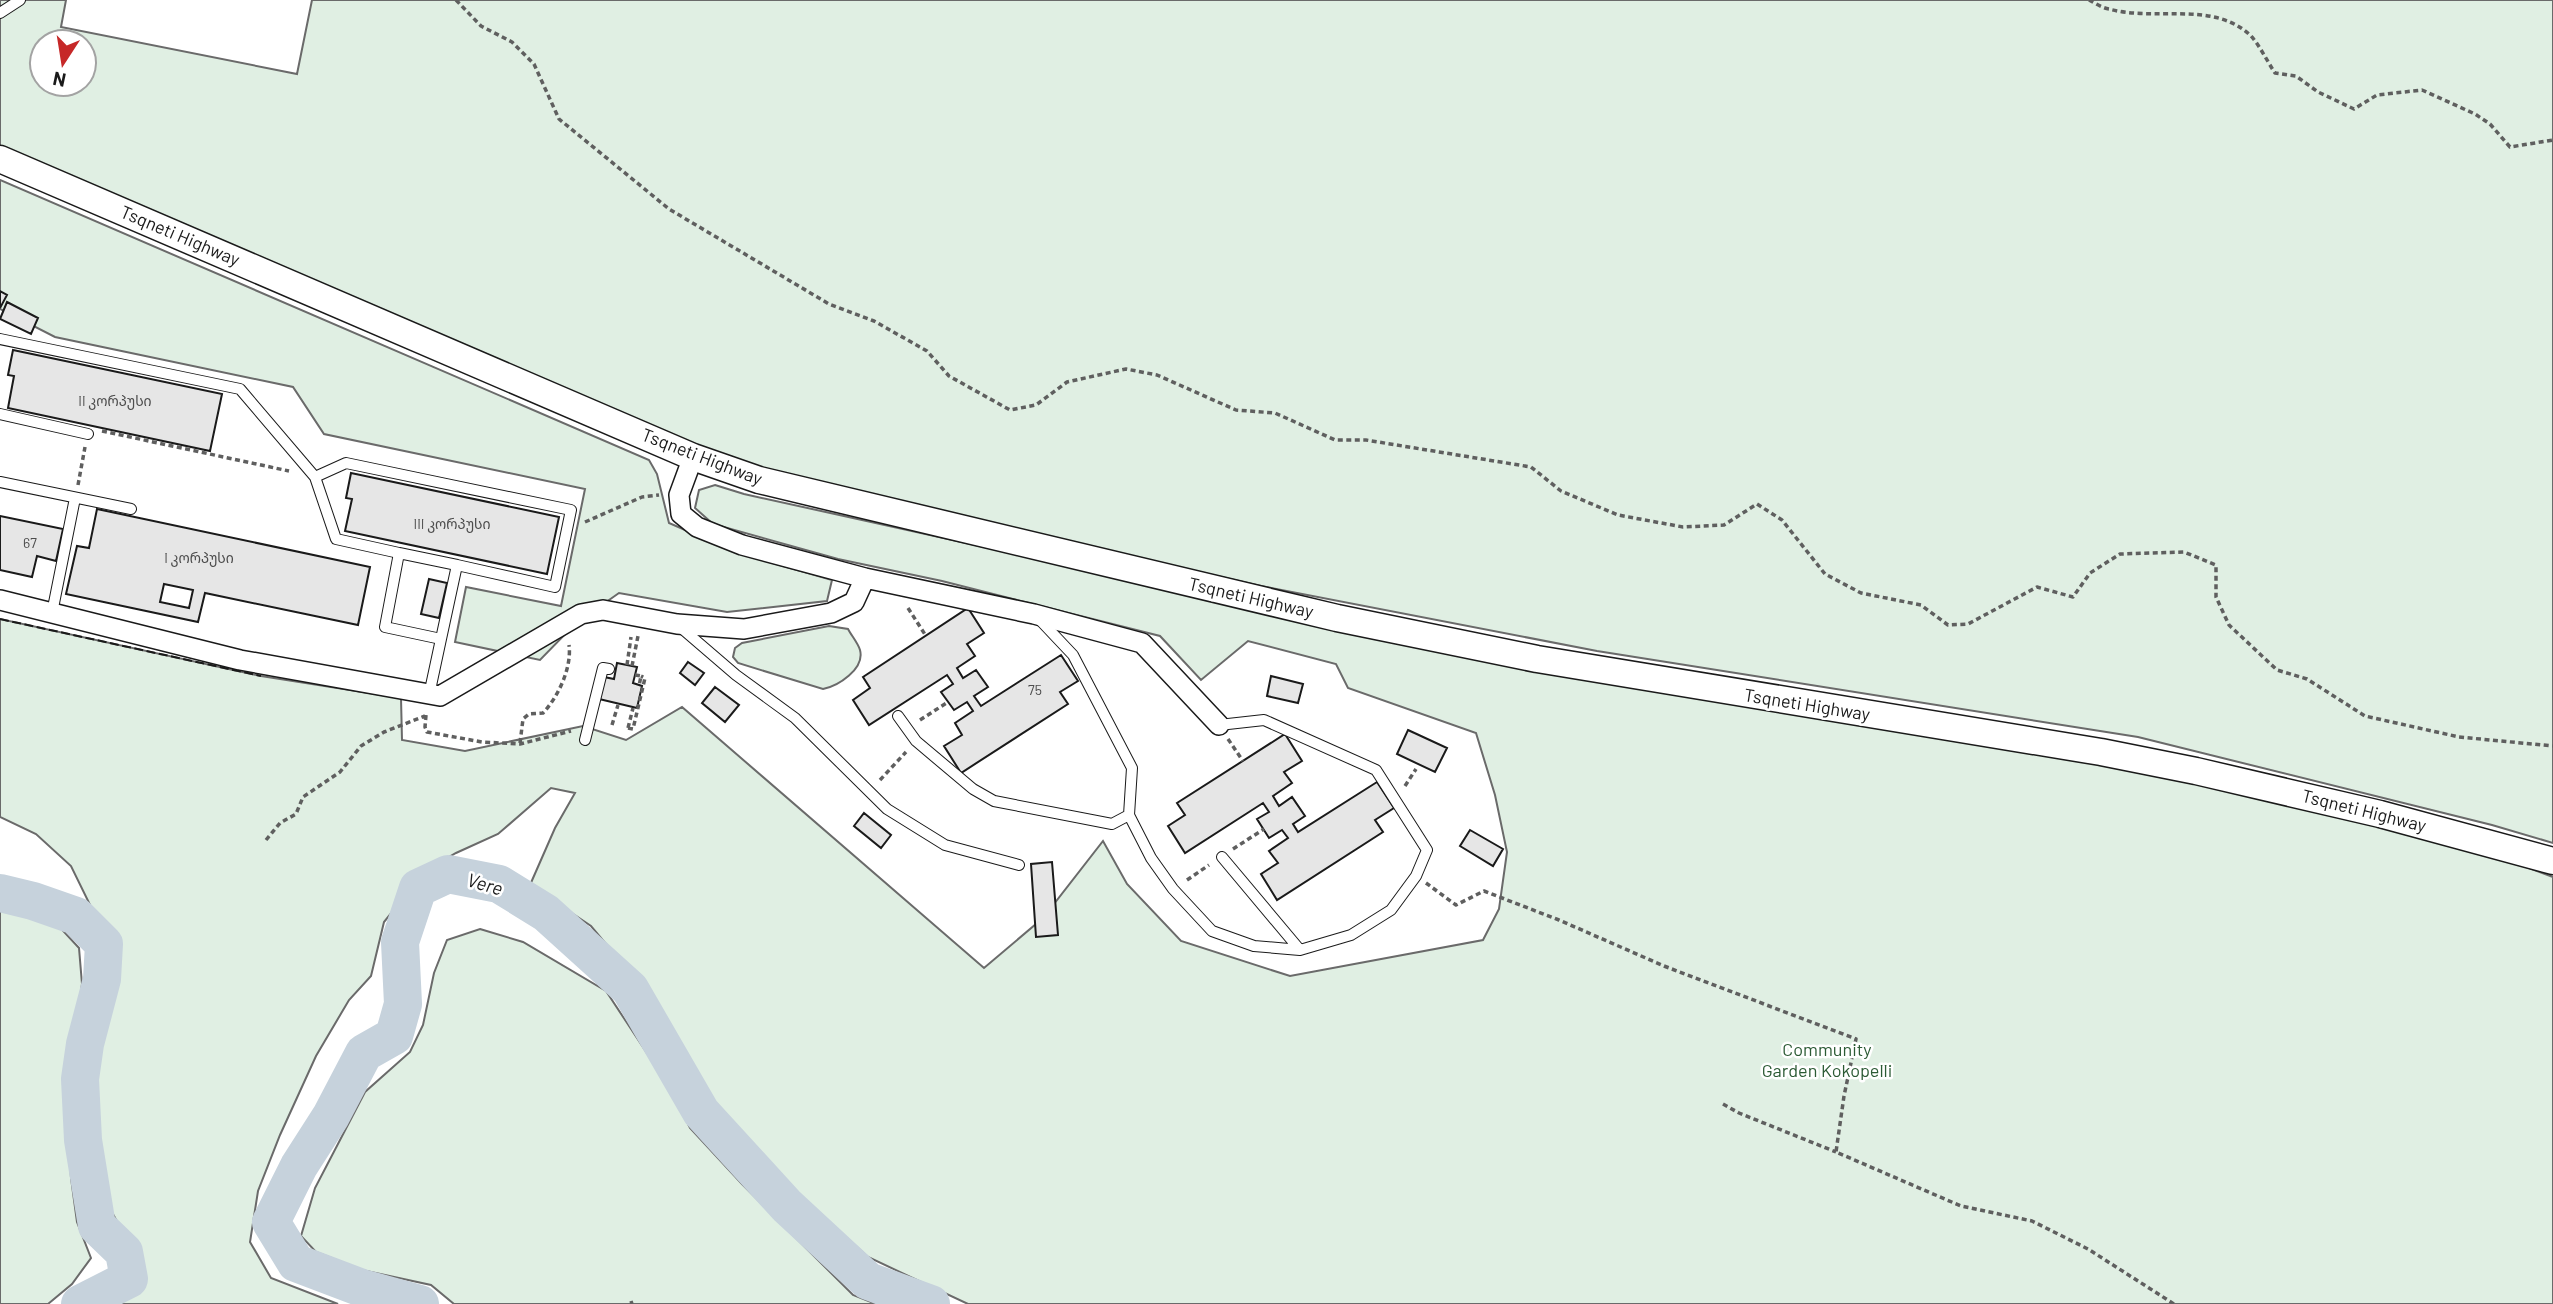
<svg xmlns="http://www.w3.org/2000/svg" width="2553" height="1304" viewBox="0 0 2553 1304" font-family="Barlow,'Noto Sans Georgian',sans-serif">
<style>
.green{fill:#e0efe3;stroke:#6a6a6a;stroke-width:2;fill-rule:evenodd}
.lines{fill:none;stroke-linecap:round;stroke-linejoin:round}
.river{stroke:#c6d2dc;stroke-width:38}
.building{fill:#e6e6e6;stroke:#1a1a1a;stroke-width:2;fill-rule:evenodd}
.service-casing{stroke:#1a1a1a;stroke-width:12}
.minor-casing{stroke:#1a1a1a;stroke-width:22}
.secondary-casing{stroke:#1a1a1a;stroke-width:29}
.path{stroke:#5f5f5f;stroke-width:3.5;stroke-dasharray:5 3.5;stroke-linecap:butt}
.service{stroke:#fff;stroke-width:10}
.minor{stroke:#fff;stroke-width:19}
.secondary{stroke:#fff;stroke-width:26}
.fence{stroke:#1a1a1a;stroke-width:2;stroke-dasharray:9 3.5;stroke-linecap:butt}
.labels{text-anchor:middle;stroke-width:5;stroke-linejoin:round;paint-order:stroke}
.number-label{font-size:14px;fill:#4d4d4d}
.street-label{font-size:18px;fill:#1a1a1a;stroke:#fff}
.park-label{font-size:18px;fill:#2b5a34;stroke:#fff}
.water-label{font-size:19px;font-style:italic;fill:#1a1a1a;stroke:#fff}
</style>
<rect width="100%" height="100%" fill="#fff"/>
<path class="green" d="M0,0h66l-5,27 236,47 15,-74h2241v843l-61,-18 -354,-88 -541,-86 -336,-65 -472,-107 -129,-48 -660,-283zM42,42h42v42h-42z
M0,180l649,280 8,14 12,49 69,30 94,27 -5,21 -100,11 -108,-19 -44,31 -35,36 -85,-18 11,-55 95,19 24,-117 -261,-55 -31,-47 -238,-50 -55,-28z
M715,485l29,9 717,158 715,126 313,75 64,24v427h-1585l-100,-47 -104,-93 -60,-76 -51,-88 -62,-74 -61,-41 25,-57 20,-35 -24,-5 -53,46 -42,19 -31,18 -41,51 -13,54 -22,24 -33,56 -36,79 -22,56 -8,51 21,36 67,26h-224l18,-11 5,-24 -9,-28 -23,-41 -12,-103 1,-32 14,-76 4,-44 -19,-34 -22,-45 -35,-32 -36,-17v-198l261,57 140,22 1,42 63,11 118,-25 43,14 56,-33 302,261 59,-50 60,-77 24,43 54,57 109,35 193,-36 16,-31 8,-57 -12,-57 -19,-62 -128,-45 -12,-24 -88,-23 -47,39 -41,-44 -218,-55 -104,-22 -125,-35 -18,-16 4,-18z
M829,626l19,3c3,6 10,14 12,21 5,19 -22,36 -37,39l-85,-26 -5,-6 2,-9 7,-5z
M0,899l43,10 36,39 3,36 -15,112 4,82 6,44 14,36 -19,26 -24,20h-48z
M480,929l43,13 83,49 64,97 20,40 52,56 111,111 23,9h-422l-23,-19 -69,-15 -46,-18 -15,-16 14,-48 50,-96 45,-40 13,-27 11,-52 13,-33z"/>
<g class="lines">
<path class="river" d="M0,893l33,8 43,15 28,28 -2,35 -17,65 -5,35 3,61 14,86 27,26 5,27 -49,25
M420,1304l-58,-16 -66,-25 -25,-41 28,-56 32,-50 33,-63 30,-17 9,-32 -3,-62 18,-54 30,-14 51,10 47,29 84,76 71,123 86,94 81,75 63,23"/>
</g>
<path class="building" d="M0,291l7,4 -7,13z
M7,302l31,16 -7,16 -31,-15z
M13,350l209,44 -12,57 -202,-43 6,-32 -6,-1z
M351,473l208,44 -12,57 -202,-43 7,-32 -6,-1z
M97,509l273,58 -12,58 -153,-32 -7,29 -132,-28 11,-48 12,2zM164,584l29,6 -4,18 -29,-6z
M0,516l63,13 -7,32 -19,-5 -5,21 -32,-7z
M429,579l18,4 -8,35 -18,-4z
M968,608l16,25 -17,11 8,12 -18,12 6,10 13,-8 12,17 -14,9 7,10 80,-51 17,26 -18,11 8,12 -107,69 -17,-27 18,-11 -7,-12 18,-12 -6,-9 -13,8 -13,-18 12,-8 -6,-9 -78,50 -16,-25 17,-12 -7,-11z
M688,662l16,11 -9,12 -15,-12z
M617,663l20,4 -4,16 9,3 -5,22 -38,-9 5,-22 10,2z
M1271,676l32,8 -5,19 -31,-7z
M715,687l24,18 -14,17 -23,-19z
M1408,730l39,18 -12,24 -38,-18z
M1285,734l17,27 -18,11 8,11 -19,13 6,10 13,-9 13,19 -12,8 5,8 79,-50 17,26 -19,12 8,12 -106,68 -16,-26 17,-11 -9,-12 19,-13 -6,-8 -13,8 -12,-19 12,-7 -6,-9 -78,50 -17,-27 17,-11 -8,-12z
M864,813l27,22 -10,13 -27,-22z
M1470,830l33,19 -10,17 -33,-20z
M1052,862l6,73 -22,2 -5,-73z"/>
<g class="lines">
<defs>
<path id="service" d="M0,13l20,-13
M0,339l240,50 75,88 21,62 63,14 -14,74 56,12 -12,56
M0,414l88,20
M315,477l31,-14 225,47 -16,77 -98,-22
M0,482l131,27
M399,553l58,12 -16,74
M52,613l23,-115
M1039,619l34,36 59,113 -3,47 22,43 22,31 39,42 42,15 46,4 51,-15 40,-25 25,-34 11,-26 -51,-80 -112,-50 -45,5
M679,626l57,49 59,43 92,91 58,36 74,20
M898,716l18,25 57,48 21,12 118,23 17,-9
M585,740l18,-72 6,1
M1222,857l78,93"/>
<path id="minor" d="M693,457l-14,38 2,19 16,13 45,18 123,33 169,36 108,29 77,82
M0,600l240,60 200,36 141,-82 22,-4 74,14 67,5 87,-16 23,-11 11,-24"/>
<path id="secondary" d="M0,159l693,298 66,23 578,138 200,41 564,93 95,19 184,43 173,47"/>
</defs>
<use href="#service" class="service-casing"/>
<use href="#minor" class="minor-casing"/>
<use href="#secondary" class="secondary-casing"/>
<path class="path" d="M456,0l25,26 31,16 22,22 25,55 110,90 160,95 45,17 53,30 22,25 61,34 26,-5 31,-23 59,-13 31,6 79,35 39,3 60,27h31l165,27 30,24 57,24 65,12 41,-2 33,-21 25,16 43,54 36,19 60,12 27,20 20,-1 69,-37 36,10 17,-24 30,-19 64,-2 32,13v32l13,28 48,45 30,9 58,37 94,21 94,9
M2089,0c6,3 13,8 20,9 46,13 105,-9 142,27 9,10 16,25 24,37l21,3 22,16 36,17 23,-14 45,-5 53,24 15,10 20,23 43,-7
M102,431l187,40
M78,485l7,-38
M585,522l57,-25 17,-2
M908,608l18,28
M627,665l4,-28
M632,666l6,-30
M635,675l6,1 -2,10
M426,715l-1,12 2,5 55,10 38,2 51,-13
M920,720l28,-18
M612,725l6,-20
M628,728l5,1 12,-51 -4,-2
M628,728l5,-20
M1228,739l15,22
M520,743l3,-24 6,-5 14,-1c15,-16 29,-45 26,-68
M880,780l26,-28
M1405,786l11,-17
M266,840l14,-17 16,-9 7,-17 37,-25 21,-26 23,-14 41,-16
M1233,849l31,-20
M1187,880l22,-15
M1426,883l30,22 28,-14 75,29 105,46 192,73 -12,57 -8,56 125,54 71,15 56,28 86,55
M1723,1104l16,9 97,39
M631,1301l1,3"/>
<use href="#service" class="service"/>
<use href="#minor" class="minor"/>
<use href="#secondary" class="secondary"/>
<path class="fence" d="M0,619l261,57"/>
</g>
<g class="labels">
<g class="number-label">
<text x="115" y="406">II კორპუსი</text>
<text x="452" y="529">III კორპუსი</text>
<text x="30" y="548">67</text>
<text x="199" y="563">I კორპუსი</text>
<text x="1035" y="695">75</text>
</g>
<g class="street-label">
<text transform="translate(180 236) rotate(23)" y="6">Tsqneti Highway</text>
<text transform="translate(702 457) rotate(21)" y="6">Tsqneti Highway</text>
<text transform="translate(1251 598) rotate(13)" y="6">Tsqneti Highway</text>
<text transform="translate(1807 705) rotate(9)" y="6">Tsqneti Highway</text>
<text transform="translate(2364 811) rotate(14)" y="6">Tsqneti Highway</text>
</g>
<g class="park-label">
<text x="1827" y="1056">Community<tspan x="1827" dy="21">Garden Kokopelli</tspan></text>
</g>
<g class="water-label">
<text transform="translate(485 884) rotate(16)" y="7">Vere</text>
</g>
</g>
<g transform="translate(63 63) rotate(192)"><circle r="33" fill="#ffffff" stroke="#a3a3a3" stroke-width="2"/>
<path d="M0-5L12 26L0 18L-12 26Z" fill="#c62828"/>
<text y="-10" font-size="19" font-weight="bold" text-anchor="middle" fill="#1a1a1a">N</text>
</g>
</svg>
